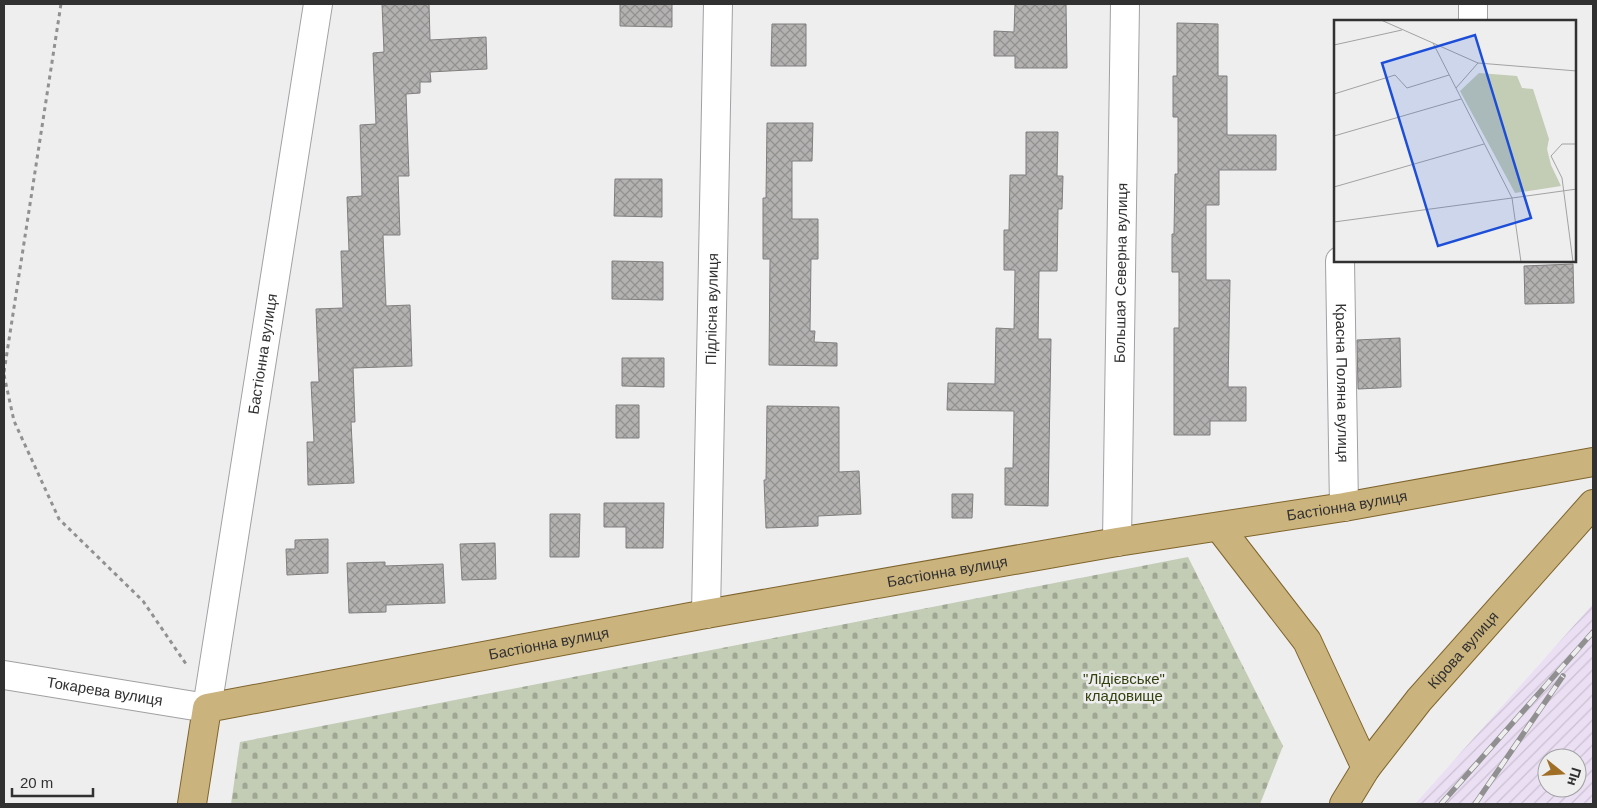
<svg xmlns="http://www.w3.org/2000/svg" width="1597" height="808" viewBox="0 0 1597 808" font-family="Helvetica,sans-serif">
<style>
.industrial{fill:url(#industrial-furrows);fill-rule:evenodd}
.cemetery{fill:url(#cemetery-stones)}
.building{fill:url(#building-cross-hatch);stroke:#807f7e}
.lines{fill:none;stroke-linecap:round;stroke-linejoin:round}
.minor-casing{stroke:#a1a1a3;stroke-width:30}
.major-casing{stroke:#7f642b;stroke-width:30}
.path{stroke:#919192;stroke-width:3;stroke-dasharray:4 4;stroke-linecap:butt}
.minor{stroke:#fff;stroke-width:28}
.major{stroke:#cbb37e;stroke-width:28}
.rail-casing{stroke:#909090;stroke-width:5.5}
.rail{stroke:#eeeeef;stroke-width:4;stroke-dasharray:11;stroke-linecap:butt}
.labels{text-anchor:middle;stroke-width:5;stroke-linejoin:round;paint-order:stroke}
.street-label{font-size:15px;fill:#313131;stroke:#eeeeef}
.park-label{font-size:15px;fill:#33410d;stroke:#eeeeef}
.inset-road{fill:none;stroke:#a2a2a3;stroke-width:1}
.view{fill:#1d4ed8;fill-opacity:0.15;stroke:#1d4ed8;stroke-width:2.5}
.inset-edge{fill:none;stroke:#313131;stroke-width:2.5}
</style>
<defs>
<pattern id="industrial-furrows" width="10" height="10" patternUnits="userSpaceOnUse" patternTransform="scale(1.25)"><rect width="10" height="10" fill="#ebdff4"/><path d="M-1 1l2-2M0 10L10 0M9 11l2-2" fill="none" stroke="#cac0d2"/></pattern>
<pattern id="cemetery-stones" width="16" height="16" patternUnits="userSpaceOnUse" patternTransform="scale(1.25)"><rect width="16" height="16" fill="#c3ccb5"/><path d="M2 7V4a2 2 0 0 1 4 0v3zM10 15v-3a2 2 0 0 1 4 0v3z" fill="#9fa694"/></pattern>
<pattern id="building-cross-hatch" width="8" height="8" patternUnits="userSpaceOnUse" patternTransform="scale(1.25)"><rect width="8" height="8" fill="#b3b2b1"/><path d="M0 0l8 8M0 8l8-8" fill="none" stroke="#929191"/></pattern>
</defs>
<rect width="100%" height="100%" fill="#eeeeef"/>
<path class="industrial" d="M1593,604v200h-178zM1547,758h30v30h-30z"/>
<path class="cemetery" d="M1188,557l95,189 -23,58h-1029l9,-62z"/>
<path class="building" d="M382,4h47l1,36 56,-3 1,32 -57,3 1,10h-11v11l-14,1 3,82h-11l2,59h-17l3,71 24,-1 2,61 -59,2 2,54h-4l3,61 -46,2 -1,-43h7l-3,-60h8l-3,-73 27,-1 -2,-57h8l-2,-54 15,-1 -2,-71 16,-1 -3,-71 11,-1z
M620,4h52v23l-52,-1z
M1015,4h51l1,64h-52v-12h-21v-25l20,1z
M1177,23l41,1v52h9v59h49v35h-57v35h-13v75h24l-2,107h18v34h-36v14h-36v-107h5v-56h-7v-38h2l1,-60h3v-57h-5v-41h4z
M772,24h34v42h-35z
M767,123h46l-1,38h-20v58h26v40h-7l-1,72h5l-1,11 23,1v23l-68,-1 1,-106h-7v-61h3z
M1026,132h32l-1,44h6l-1,33h-4l-1,62h-18l-1,68h13l-3,167 -43,-1v-37h8l1,-57 -67,-1 1,-27 47,1 1,-56 18,1 1,-59h-11v-40h5l1,-55h16z
M615,179h47v38l-48,-1z
M612,261l51,1v38l-51,-1z
M1573,264l1,39 -49,1 -1,-38z
M1400,338l1,49 -43,2 -1,-49z
M622,358h42v29l-42,-1z
M616,405h23v33h-23z
M767,406l72,1v65l20,-1 2,43 -43,2v10l-52,2 -2,-48h2z
M952,494h21l-1,24h-20z
M604,503h60l-1,45h-37v-21h-22z
M550,514h30l-1,43h-29z
M328,539v34l-41,2 -1,-26h9v-9z
M495,543l1,36 -34,1 -2,-36z
M385,562v4l58,-2 2,39 -59,2v7l-37,1 -2,-50z"/>
<g class="lines">
<defs>
<g id="minor">
<path d="M1473,21v-17"/>
<path id="s1" d="M1340,261l4,246"/>
<path id="s2" d="M1117,542l8,-538"/>
<path id="s3" d="M706,614l12,-610"/>
<path id="s4" d="M4,675l203,33 111,-704"/>
</g>
<g id="major">
<path d="M1219,527l88,114 59,127"/>
<path id="s5" d="M192,804l15,-96 499,-94 411,-72 227,-35 249,-45"/>
<path id="s6" d="M1344,804l22,-36 53,-68 174,-196"/>
</g>
</defs>
<use href="#minor" class="minor-casing"/>
<use href="#major" class="major-casing"/>
<path class="path" d="M4,372l57,-368
M4,375l10,46 45,98 84,82 43,63"/>
<use href="#minor" class="minor"/>
<use href="#major" class="major"/>
<defs>
<path id="rail" d="M1441,804l152,-172
M1475,804l88,-128"/>
</defs>
<use href="#rail" class="rail-casing"/>
<use href="#rail" class="rail"/>
</g>
<g class="labels">
<g class="street-label">
<text dy="5" stroke="none"><textPath href="#s2" startOffset="269">Большая Северна вулиця</textPath></text>
<text dy="5" stroke="none"><textPath href="#s3" startOffset="305">Підлісна вулиця</textPath></text>
<text dy="5" stroke="none"><textPath href="#s4" startOffset="564">Бастіонна вулиця</textPath></text>
<text dy="5" stroke="none"><textPath href="#s1" startOffset="122">Красна Поляна вулиця</textPath></text>
<text dy="5" stroke="none"><textPath href="#s5" startOffset="1255">Бастіонна вулиця</textPath></text>
<text dy="5" stroke="none"><textPath href="#s5" startOffset="850">Бастіонна вулиця</textPath></text>
<text dy="5" stroke="none"><textPath href="#s5" startOffset="445">Бастіонна вулиця</textPath></text>
<text dy="5" stroke="none"><textPath href="#s6" startOffset="195">Кірова вулиця</textPath></text>
<text dy="5" stroke="none"><textPath href="#s4" startOffset="102">Токарева вулиця</textPath></text>
</g>
<g class="park-label">
<text x="1124" y="684">"Лідієвське"<tspan x="1124" dy="17">кладовище</tspan></text>
</g>
</g>
<g transform="translate(1334 20)">
<rect width="242" height="242" fill="#eeeeef"/>
<path d="M145,53l38,3 5,12 11,1 16,50 -2,10 4,16 10,21 -46,7 -55,-102z" fill="#c3ccb5"/>
<path class="inset-road" d="M47,0l97,43 99,8M99,23l79,155 65,-9M0,25l68,-15M122,68l22,-25M0,74l61,-19 12,13 42,-13M0,116l127,-37M0,167l150,-43M0,202l178,-24 9,64M239,242l-11,-84 -11,-22 11,-12h15"/>
<path class="view" d="M141,15l56,183 -93,28 -56,-183z"/>
<rect width="242" height="242" class="inset-edge"/>
</g>
<rect width="1597" height="808" fill="none" stroke="#313131" stroke-width="10"/>
<g transform="translate(1562 773) rotate(107)"><circle r="24" fill="#eeeeef" stroke="#a2a2a3"/>
<path d="M0-4L9 19L0 12L-9 19Z" fill="#a16e25"/>
<text y="-8" font-size="14" font-weight="bold" text-anchor="middle" fill="#313131">Пн</text>
</g>
<path d="M12 788v8h81v-8" fill="none" stroke="#313131" stroke-width="2.5"/>
<text x="20" y="788" font-size="15" fill="#313131" stroke="#eeeeef" stroke-width="4" paint-order="stroke">20 m</text>
</svg>
